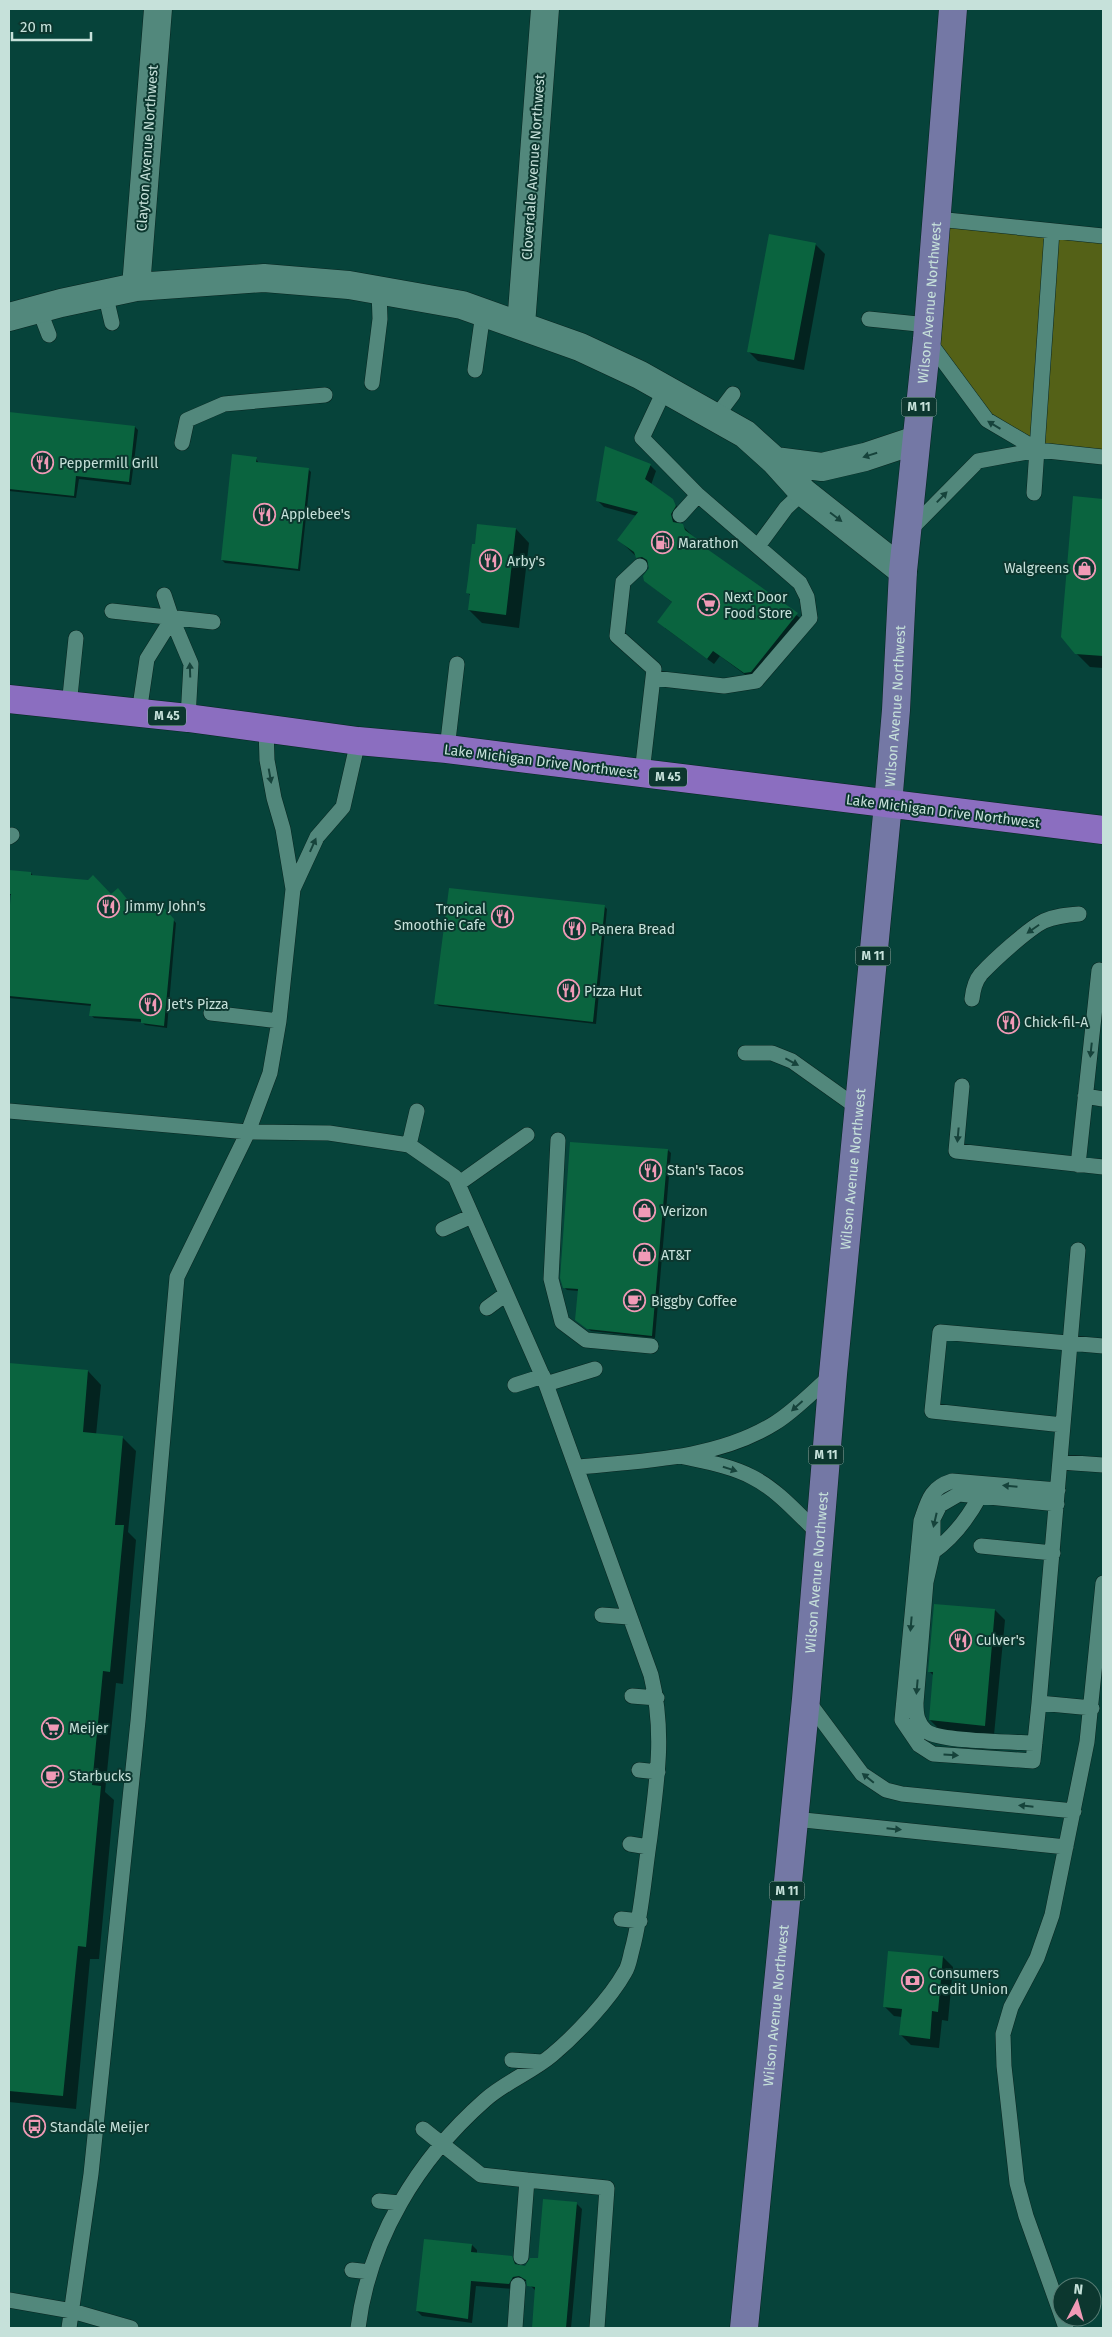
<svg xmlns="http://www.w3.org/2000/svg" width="1112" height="2337" viewBox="0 0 1112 2337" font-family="'Fira Sans',sans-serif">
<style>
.green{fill:#546117}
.shadow{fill:#0007}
.building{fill:#0a643f}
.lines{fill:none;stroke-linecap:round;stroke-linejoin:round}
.lane-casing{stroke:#092621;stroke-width:16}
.street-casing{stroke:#092621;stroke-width:29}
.primary-casing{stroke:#092621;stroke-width:29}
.highway-casing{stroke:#092621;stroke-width:29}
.lane{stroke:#52887c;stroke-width:15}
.street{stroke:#52887c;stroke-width:28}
.primary{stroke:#7478a5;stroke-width:28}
.highway{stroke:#8b6ec0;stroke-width:28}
.oneway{fill:#16433b}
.labels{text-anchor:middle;stroke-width:4;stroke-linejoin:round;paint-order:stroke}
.shield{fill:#0c372f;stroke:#8eaea7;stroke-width:1}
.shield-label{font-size:12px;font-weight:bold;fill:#c6e1da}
.street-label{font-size:14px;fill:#c6e1da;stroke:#0c372f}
.poi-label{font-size:14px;fill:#c6e1da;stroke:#0c372f;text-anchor:start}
</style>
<rect width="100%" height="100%" fill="#06433a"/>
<path class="green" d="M937,219l166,17v221l-65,-7 -51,-30 -60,-81z"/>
<path class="shadow" d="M815,244l10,10 -21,116 -46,-9 -10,-10z
M9,413l126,14 3,3 -7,55 -52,-6 -3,19 -67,-7z
M256,458l3,6 49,5 3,3 -11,99 -75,-8 -3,-3z
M650,465l6,6 -5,14 27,22 -1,17 5,1 24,25 97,70 -52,59 -31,-23 -6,8 -49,-36 8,-25 -28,-22 5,-12 -1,-6h-6l-24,-23 18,-24 -33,-9 -7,-7z
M1075,498l28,2v168l-13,-1 -14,-14z
M516,529l13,14 -10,85 -37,-5 -13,-13 2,-14 -3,-3z
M9,871l22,2 3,4 77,19 21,10 31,3 13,14 -9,105 -22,-3 -3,-3 -48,-4 -3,-3 1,-9 -83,-8v-71l3,-31 -3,-2z
M604,906l3,3 -11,115 -157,-18 -3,-2z
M668,1150l3,3 -16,185 -64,-7 -11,-8 -1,-32 -12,-1 -3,-3z
M9,1364l79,7 13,14 -5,50 27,3 13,13 -8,81 8,8 -13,144 -7,-1 -11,109 9,8 -15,159h-9l-14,150 -67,-7z
M995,1610l10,10 -11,115 -54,-5 -10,-10 4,-44 -5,-5z
M943,1957l10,10 -5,54 -6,-1 -3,28 -28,-3 -10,-10 1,-18 -8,-1 -10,-10z
M577,2204l5,5 -11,119h-38l3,-37 -10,-10 -7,1 -5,7 -38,-3 -4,37 -50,-7 -5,-5 55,-66 5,5v4l34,3 7,9 7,1 14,-7z"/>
<path class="building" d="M769,234l47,9 -22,117 -47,-8z
M9,412l126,14 -6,56 -53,-6 -2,20 -65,-7z
M605,446l46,18 -6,15 28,20 3,7 -5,8 2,8 10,2 2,6 16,12 -1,2 98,69 -47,59 -7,1 -31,-22 -6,8 -50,-37 15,-20 -28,-21 -1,-5 6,-8 -2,-8 -5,-3 -6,1 -2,-6 -17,-12 21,-28 -42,-11z
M232,454l25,3 -1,5 53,6 -11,101 -77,-9z
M1073,496l30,3v157l-28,-2 -14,-17z
M477,524l39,4 -10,87 -38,-5 2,-16 -4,-1 2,-14 4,-35h3z
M9,870l22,2v3l57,5 5,-5 18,19 7,-6 13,16 33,4 10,11 -10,107 -23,-3v-4l-52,-3 2,-12 -82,-8v-81l2,-21h-2z
M449,888l156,17 -12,117 -159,-18z
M570,1142l98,7 -16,187 -65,-7 -12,-9 3,-31 -15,-1 -3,-10z
M9,1363l79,7 -5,62 40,4 -8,89h9l-14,147 -7,-1 -11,114 9,1 -15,161 -8,-1 -15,150 -54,-5z
M934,1604l61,5 -10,117 -56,-6 4,-48h-5z
M888,1951l55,5 -5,56 -6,-1 -2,28 -31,-4 3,-26 -19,-2z
M543,2199l34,3 -11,126h-34l3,-41 -8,-1 -1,-6 -7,-4 -6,1 -4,7 -38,-3 -3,38 -52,-8 8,-72 48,5 -1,8 41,4 3,8 10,2 5,-8h8z"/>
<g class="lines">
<defs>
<path id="lane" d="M937,219l166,17
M105,293l7,30
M39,309l10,26
M869,319l59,6
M475,370l8,-57
M372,383l8,-64 -1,-29
M665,389l-23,49 56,57 -18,20
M715,418l18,-24
M182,443l5,-23 37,-16 101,-9
M1038,450l65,7
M1034,493l18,-262
M909,531l69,-70 60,-11 -51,-30 -60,-81
M758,546l28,-38 17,-16
M640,566l-17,16 -6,54 37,33 -12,104
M164,595l8,24 19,45 -3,54
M112,611l101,11
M653,678l71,8 32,-5 54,-63 -3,-21 -7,-14 -102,-88
M69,706l7,-68
M139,713l8,-54 25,-40
M447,749l10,-85
M9,837l3,-2
M293,889l24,-52 26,-30 15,-66
M972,999c1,-9 3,-18 9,-25 13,-14 47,-45 63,-53 12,-5 22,-6 35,-7
M211,1013l68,8
M745,1053h27l20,8 66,47
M962,1086l-6,65 147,16
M1085,1096l18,3
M9,1111l239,21 22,-59 9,-52 14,-132 -10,-60 -9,-31 -7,-38 -1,-32
M558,1140l-7,139 11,43 24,18 65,6
M409,1145l8,-34
M1078,1165l21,-195 4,1
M458,1184l69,-49
M443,1229l29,-13
M1078,1250l-15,175 -131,-14 8,-79 163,14
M487,1308l19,-14
M546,1384l49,-15
M515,1385l28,-9
M1063,1425l-24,278 53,5
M684,1457c23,5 47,9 68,20 26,13 47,38 68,58
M1060,1462l43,3
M577,1467c65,-6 141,-8 198,-44 21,-13 39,-33 58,-49
M981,1546l72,7
M933,1552c21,-15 35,-34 47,-56
M602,1615l27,2
M632,1696l25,2
M807,1700l55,74 24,16 16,4 172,17
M1039,1703l-6,58 -100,-7 -14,-9 -17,-25 19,-199c7,-20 9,-33 31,-40l106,9
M1035,1743c-21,-1 -95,-1 -109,-12 -9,-8 -10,-17 -10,-28l10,-121 7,-30v-33l7,-14 19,-11 98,10
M639,1770l19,2
M794,1819l272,28
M630,1844l18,3
M621,1919l19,2
M512,2060l30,2
M423,2129l58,46 46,5 -6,77
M527,2180l80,8 -10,140
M379,2201l21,2
M352,2270l18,2
M9,2300l63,11 59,17
M69,2328l22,-154 47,-453 39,-444 71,-145 81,1 80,12 46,32 91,207 105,291c14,58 6,104 -1,162 -6,39 -8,76 -18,113 -2,7 -3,16 -7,22 -15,27 -49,63 -73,83 -20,17 -47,27 -67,45 -67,59 -116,139 -127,228
M515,2328l3,-43
M1066,2328l-40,-112 -9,-33 -13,-117 -1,-32 8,-27 26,-49 15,-43 35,-173 16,-159"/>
<path id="street" d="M136,287l22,-278
M9,317l52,-14 75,-16 128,-9 85,7 113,20 118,42 60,28 105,59 30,27 28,31 100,79
M521,325l24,-316
M775,461l47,6 43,-10 51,-17"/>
<g id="primary">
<path id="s1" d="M744,2328l62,-629 27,-325 55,-570 8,-94 7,-139 24,-232 26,-330"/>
</g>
<path id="highway" d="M9,699l179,19 170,23 89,8 656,81"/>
</defs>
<use href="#lane" class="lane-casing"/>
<use href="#street" class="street-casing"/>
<use href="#primary" class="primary-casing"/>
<use href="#highway" class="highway-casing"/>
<use href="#lane" class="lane"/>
<use href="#street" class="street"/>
<use href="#primary" class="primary"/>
<use href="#highway" class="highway"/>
</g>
<defs><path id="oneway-solid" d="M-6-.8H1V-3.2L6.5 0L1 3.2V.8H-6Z" transform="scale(1.25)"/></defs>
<g class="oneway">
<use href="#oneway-solid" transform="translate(994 425) rotate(-149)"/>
<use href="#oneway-solid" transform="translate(870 455) rotate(163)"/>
<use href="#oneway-solid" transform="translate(942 497) rotate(-46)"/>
<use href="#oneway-solid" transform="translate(836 517) rotate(37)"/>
<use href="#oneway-solid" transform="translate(190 670) rotate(-92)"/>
<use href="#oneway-solid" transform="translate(270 776) rotate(80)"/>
<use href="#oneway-solid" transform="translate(313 845) rotate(-66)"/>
<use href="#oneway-solid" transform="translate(1033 929) rotate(145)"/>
<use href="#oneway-solid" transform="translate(1091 1050) rotate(96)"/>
<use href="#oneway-solid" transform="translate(792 1062) rotate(28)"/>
<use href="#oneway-solid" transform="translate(958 1135) rotate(95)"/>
<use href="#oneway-solid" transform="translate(797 1406) rotate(138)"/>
<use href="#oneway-solid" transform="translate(730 1469) rotate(18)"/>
<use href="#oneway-solid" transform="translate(1010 1486) rotate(-175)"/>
<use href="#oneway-solid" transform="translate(935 1520) rotate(103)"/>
<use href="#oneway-solid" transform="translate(911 1624) rotate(95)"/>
<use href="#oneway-solid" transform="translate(917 1687) rotate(95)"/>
<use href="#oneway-solid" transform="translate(951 1755) rotate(4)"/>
<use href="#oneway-solid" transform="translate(868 1778) rotate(-141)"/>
<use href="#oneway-solid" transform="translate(1026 1806) rotate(-174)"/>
<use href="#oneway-solid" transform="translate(894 1829) rotate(6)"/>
</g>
<defs>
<symbol id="restaurant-ring" viewBox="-11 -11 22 22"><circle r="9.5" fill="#0c372f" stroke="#f09ab6" stroke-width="1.5"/><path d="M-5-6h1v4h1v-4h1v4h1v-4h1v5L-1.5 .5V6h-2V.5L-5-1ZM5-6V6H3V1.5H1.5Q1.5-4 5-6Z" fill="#f09ab6"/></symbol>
<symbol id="fuel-ring" viewBox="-11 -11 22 22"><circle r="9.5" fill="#0c372f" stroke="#f09ab6" stroke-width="1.5"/><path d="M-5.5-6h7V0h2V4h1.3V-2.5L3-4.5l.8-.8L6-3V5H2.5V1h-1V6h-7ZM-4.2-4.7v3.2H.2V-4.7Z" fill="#f09ab6"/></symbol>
<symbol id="shop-ring" viewBox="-11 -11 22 22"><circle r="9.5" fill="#0c372f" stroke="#f09ab6" stroke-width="1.5"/><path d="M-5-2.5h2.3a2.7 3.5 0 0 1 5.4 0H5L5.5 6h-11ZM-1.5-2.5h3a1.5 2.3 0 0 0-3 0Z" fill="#f09ab6"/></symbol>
<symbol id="supermarket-ring" viewBox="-11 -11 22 22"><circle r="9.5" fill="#0c372f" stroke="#f09ab6" stroke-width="1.5"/><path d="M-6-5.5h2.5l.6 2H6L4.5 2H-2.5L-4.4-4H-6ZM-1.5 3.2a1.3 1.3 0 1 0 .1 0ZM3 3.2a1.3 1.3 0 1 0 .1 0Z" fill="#f09ab6"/></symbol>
<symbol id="cafe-ring" viewBox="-11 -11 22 22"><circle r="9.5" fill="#0c372f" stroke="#f09ab6" stroke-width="1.5"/><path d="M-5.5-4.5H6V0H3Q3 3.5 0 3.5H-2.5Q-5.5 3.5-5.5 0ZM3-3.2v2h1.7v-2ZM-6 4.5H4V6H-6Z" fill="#f09ab6"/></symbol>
<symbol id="bank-ring" viewBox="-11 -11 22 22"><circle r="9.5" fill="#0c372f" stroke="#f09ab6" stroke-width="1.5"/><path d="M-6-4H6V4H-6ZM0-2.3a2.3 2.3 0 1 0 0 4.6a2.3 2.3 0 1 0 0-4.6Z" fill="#f09ab6"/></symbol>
<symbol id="bus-ring" viewBox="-11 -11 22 22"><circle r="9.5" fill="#0c372f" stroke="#f09ab6" stroke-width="1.5"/><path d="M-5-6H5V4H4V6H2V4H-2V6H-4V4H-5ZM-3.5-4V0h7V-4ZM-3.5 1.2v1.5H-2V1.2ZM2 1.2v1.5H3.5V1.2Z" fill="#f09ab6"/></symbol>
</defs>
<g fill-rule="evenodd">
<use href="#restaurant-ring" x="30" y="450" width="25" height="25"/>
<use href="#restaurant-ring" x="252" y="502" width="25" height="25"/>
<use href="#fuel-ring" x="650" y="530" width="25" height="25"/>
<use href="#restaurant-ring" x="478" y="548" width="25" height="25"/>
<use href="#shop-ring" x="1072" y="556" width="25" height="25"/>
<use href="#supermarket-ring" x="696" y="592" width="25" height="25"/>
<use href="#restaurant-ring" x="96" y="894" width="25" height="25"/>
<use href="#restaurant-ring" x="490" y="904" width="25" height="25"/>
<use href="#restaurant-ring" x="562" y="916" width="25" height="25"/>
<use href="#restaurant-ring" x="556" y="978" width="25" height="25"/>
<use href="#restaurant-ring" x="138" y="992" width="25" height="25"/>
<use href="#restaurant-ring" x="996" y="1010" width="25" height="25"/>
<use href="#restaurant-ring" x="638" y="1158" width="25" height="25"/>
<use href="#shop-ring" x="632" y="1198" width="25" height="25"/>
<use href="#shop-ring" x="632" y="1242" width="25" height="25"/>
<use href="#cafe-ring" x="622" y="1288" width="25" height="25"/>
<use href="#restaurant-ring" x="948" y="1628" width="25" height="25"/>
<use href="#supermarket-ring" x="40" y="1716" width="25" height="25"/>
<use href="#cafe-ring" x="40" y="1764" width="25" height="25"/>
<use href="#bank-ring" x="900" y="1968" width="25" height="25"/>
<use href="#bus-ring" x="22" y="2114" width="25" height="25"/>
</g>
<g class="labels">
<g class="shield">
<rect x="901.5" y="397.5" width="35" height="19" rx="4"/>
<rect x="148" y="706.5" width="38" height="19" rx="4"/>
<rect x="649" y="767.5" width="38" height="19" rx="4"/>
<rect x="855.5" y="946.5" width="35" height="19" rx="4"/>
<rect x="808.5" y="1445.5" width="35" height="19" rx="4"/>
<rect x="769.5" y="1881.5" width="35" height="19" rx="4"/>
</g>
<g class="shield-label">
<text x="919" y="411">M 11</text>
<text x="167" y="720">M 45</text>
<text x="668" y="781">M 45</text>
<text x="873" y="960">M 11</text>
<text x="826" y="1459">M 11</text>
<text x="787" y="1895">M 11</text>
</g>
<g class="street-label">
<text transform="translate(147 148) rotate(-86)" y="5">Clayton Avenue Northwest</text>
<text transform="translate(533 167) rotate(-86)" y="5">Cloverdale Avenue Northwest</text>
<text dy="5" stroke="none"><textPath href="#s1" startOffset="2034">Wilson Avenue Northwest</textPath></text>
<text dy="5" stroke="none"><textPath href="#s1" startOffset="1629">Wilson Avenue Northwest</textPath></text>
<text transform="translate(541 761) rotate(7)" y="5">Lake Michigan Drive Northwest</text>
<text transform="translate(943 811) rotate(7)" y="5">Lake Michigan Drive Northwest</text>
<text dy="5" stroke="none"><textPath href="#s1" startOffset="1164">Wilson Avenue Northwest</textPath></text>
<text dy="5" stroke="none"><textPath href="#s1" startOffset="759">Wilson Avenue Northwest</textPath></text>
<text dy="5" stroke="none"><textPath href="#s1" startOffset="324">Wilson Avenue Northwest</textPath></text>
</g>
<g class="poi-label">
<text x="59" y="468">Peppermill Grill</text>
<text x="281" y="519">Applebee's</text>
<text x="678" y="548">Marathon</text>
<text x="507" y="566">Arby's</text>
<text x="1069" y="573" text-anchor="end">Walgreens</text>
<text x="724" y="602">Next Door<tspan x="724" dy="16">Food Store</tspan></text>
<text x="125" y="911">Jimmy John's</text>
<text x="486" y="914" text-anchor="end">Tropical<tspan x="486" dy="16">Smoothie Cafe</tspan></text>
<text x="591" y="934">Panera Bread</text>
<text x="584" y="996">Pizza Hut</text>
<text x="167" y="1009">Jet's Pizza</text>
<text x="1024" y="1027">Chick-fil-A</text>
<text x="667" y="1175">Stan's Tacos</text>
<text x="661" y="1216">Verizon</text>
<text x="661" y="1260">AT&amp;T</text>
<text x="651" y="1306">Biggby Coffee</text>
<text x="976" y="1645">Culver's</text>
<text x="69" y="1733">Meijer</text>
<text x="69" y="1781">Starbucks</text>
<text x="929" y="1978">Consumers<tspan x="929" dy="16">Credit Union</tspan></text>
<text x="50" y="2132">Standale Meijer</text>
</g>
</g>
<rect width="1112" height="2337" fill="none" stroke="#c6e1da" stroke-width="20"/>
<g transform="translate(1077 2302) rotate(6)"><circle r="24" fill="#0c372f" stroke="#567b73"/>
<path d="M0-4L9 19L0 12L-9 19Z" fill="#f09ab6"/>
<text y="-8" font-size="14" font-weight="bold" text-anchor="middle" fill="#c6e1da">N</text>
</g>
<path d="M12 32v8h79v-8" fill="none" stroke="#c6e1da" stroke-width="2.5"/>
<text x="20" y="32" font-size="15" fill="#c6e1da" stroke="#0c372f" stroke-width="4" paint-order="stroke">20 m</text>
</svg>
